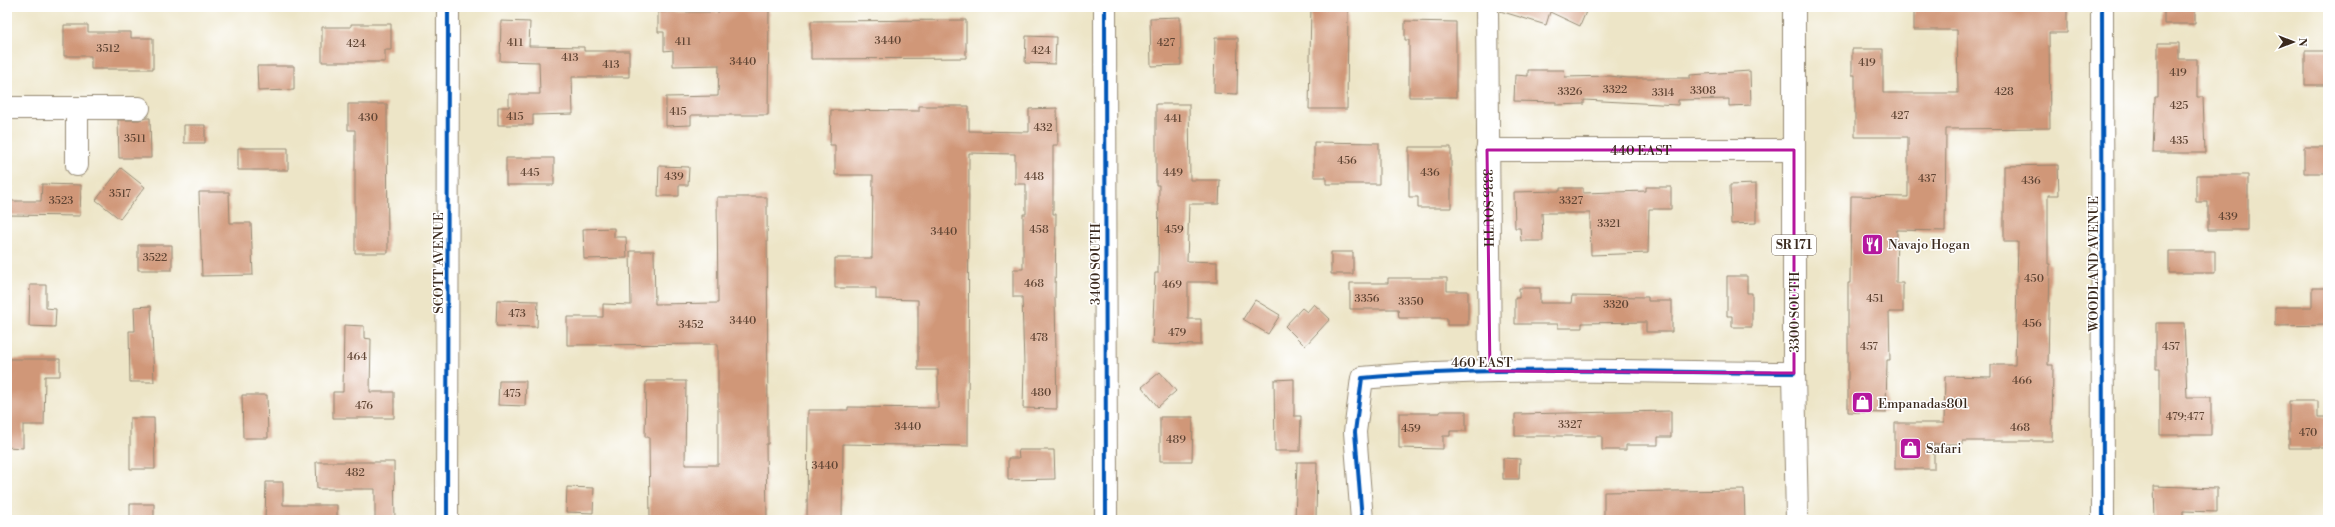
<svg xmlns="http://www.w3.org/2000/svg" width="2335" height="527" viewBox="0 0 2335 527" font-family="'Libre Bodoni',serif">
<style>
.building{fill:#d09778}
.lines{fill:none;stroke-linecap:round;stroke-linejoin:round}
.minor-casing{stroke:#948872;stroke-width:24}
.primary-casing{stroke:#948872;stroke-width:24}
.minor{stroke:#fff;stroke-width:22}
.primary{stroke:#fff;stroke-width:22}
.cycleway-casing{stroke:#fff;stroke-width:6}
.cycleway{stroke:#0057b8;stroke-width:4}
.marked{fill:none;stroke:#b5179e;stroke-width:3;stroke-linejoin:round}
.labels{text-anchor:middle;stroke-width:3;stroke-linejoin:round;paint-order:stroke}
.number-label{font-size:11px;fill:#604534}
.shield{fill:#fff;stroke:#766a62;stroke-width:1}
.shield-label{font-size:12px;font-weight:bold;fill:#3b2a1e}
.street-label{font-size:13px;fill:#3b2a1e;stroke:#fff}
.poi-label{font-size:13px;fill:#3b2a1e;stroke:#fff;text-anchor:start}
</style>
<rect width="100%" height="100%" fill="#fff"/>
<filter id="ink" filterUnits="userSpaceOnUse"><feTurbulence type="fractalNoise" baseFrequency=".025" numOctaves="2"/><feDisplacementMap in="SourceGraphic" scale="8" xChannelSelector="R" yChannelSelector="G"/><feConvolveMatrix kernelMatrix="1 2 1 2 8 2 1 2 1" color-interpolation-filters="sRGB"/></filter>
<filter id="wash" filterUnits="userSpaceOnUse"><feTurbulence type="fractalNoise" baseFrequency=".012" numOctaves="4" result="noise"/><feDisplacementMap in="SourceGraphic" scale="16" xChannelSelector="R" yChannelSelector="G"/><feGaussianBlur stdDeviation="0.9" result="paint"/><feColorMatrix in="noise" values="0 0 0 0 0 0 0 0 0 0 0 0 0 0 0 0 0 1.4 0 .05"/><feComposite in="paint" operator="in"/></filter>
<g filter="url(#wash)">
<rect width="100%" height="100%" fill="#ede5c7"/>
<g id="blocks">
<path class="building" d="M719,7h50l-1,108h-77v10l-25,1v-29l52,-1 1,-31 -46,1v-16l-9,1v-19h-6v-20h61z
M1311,7h37l-1,102h-38z
M1500,7h88l-8,19 -30,-14 -4,13 -46,-14z
M1914,7h153v26h-18l1,95 -104,1 -1,102 -48,-1 -1,53h7v29h-14l1,48h-3l-1,53 -38,-1v-129h2l1,-87 57,1v-60h-53v-62h-3v-26h31v44h75l-1,-63h-43z
M2164,7h31v17h-31z
M1180,17l1,48 -30,1 -1,-48z
M966,20v38l-155,1v-38z
M501,21l29,1 -1,24 55,1v4h45v26h-57l1,37 -40,1v10h-35v-18h11v-13h31l-1,-32 -39,-1z
M1405,21l51,1v75h-47v-57h-4z
M351,24h40v26h-6v12h-63v-35h29z
M64,25h24v7h43v6h22v31h-62v-13h-27z
M1026,36l30,1 -1,27 -30,-1z
M1215,38h23l-1,56 -23,-1z
M2158,43h21v16h18v38h6l2,56h-52l2,-56h3z
M2305,51h23v34h-23z
M257,66h37v24l-36,1z
M1528,70h36l1,7 45,-1 18,2h62v-3l60,-4 1,34 -22,1v-7l-51,1v5l-94,-5v4l-28,1v-3l-42,-1 1,-26 13,1z
M348,104h39l1,149h-33v-123h-7z
M1156,104h33l1,76h30l-1,24h-30l-2,57 30,1v20h-29v37h13v26l-49,-1 3,-71h3l1,-88h-3z
M919,106h50v25l60,1v-23l28,-1 1,37h-5v69h3l-1,83 2,112 -34,-1 1,-44 -2,-67h-9v-28h10v-55h3v-30h-11v-30l-46,-1 -1,293 -125,-2 -1,76h-35l1,-110h40v-3l90,1v-38h-20v-70l-42,-1v-11h-41v-30h37l1,-83h-38v-30h-5l1,-35 88,1z
M146,118h4l1,40h-32l-1,-38h21z
M184,125h21v18h-21z
M1314,142l65,1v41h-53v-7h-12z
M1409,147h42v61h-33v-11h-9z
M2304,147h24v26h-24z
M238,148h50v22h-50z
M506,158h48v27h-48z
M2058,165l1,30h-11v69h2l-2,101h5l-1,76h-90v3h-28v25h-39v-46h49l1,-47 46,1v-12h24l3,-123h-14v-76z
M659,166l30,1 -1,18h-9v11h-21z
M121,168l24,19 -25,32 -24,-19z
M2196,175h52v55h-40v-28h-12z
M42,184l39,1 -1,31 -73,-1v-14h34z
M1756,184v39l-25,1 -1,-39z
M1646,187h25v22h-22l-1,44 -57,2 -1,-42h-48l1,28h-22l-1,-13h-5l-1,-36 46,-1v-3h23v5l63,-2z
M199,192h30l1,31h21l2,52 -51,1z
M717,197h50l1,247h-2l1,76h-117l-1,-83h-4l1,-56h40l-1,84h33v-121l-151,1v-28h36v-13l28,1 -1,-54h24l1,53 63,-1z
M614,228v9h12l1,21 -43,1 -1,-30z
M138,245h34v25h-34z
M2169,251h46v22h-46z
M1331,252h22v22h-22z
M1727,276h20v17h5v34h-20v-11h-5z
M1388,278h59v13h21v34h-21v-7h-48l-1,-9h-48v-26h38z
M30,285h16v23l10,1 -1,18 -26,-1z
M1519,288h21v15h31l1,-7 76,1v4h24v31h-26v-10l-64,1v5h-24v-4h-43v-26h4z
M2312,288h16v37l-53,1v-19h37z
M497,300l41,1 -1,26 -41,-1z
M1255,300l25,15 -12,19 -25,-15z
M1314,304l16,15 -25,27 -20,-20 17,-18 5,4z
M151,306l3,76h-24l-1,-51h6l-1,-24z
M2156,323h28l3,74h24v38h-51v-66h-4z
M344,325l20,1v12l7,1 -1,53h24v26h-61v-26h10z
M7,359h53v17h-15l-1,49h-21v23l-16,-1z
M1160,372l16,19 -18,16 -16,-20z
M1294,379v37h7l-1,35h-25l-1,-71z
M499,381h27l-1,25 -27,-1z
M242,395h25l1,43h-25z
M2289,401h29v16h10v31h-39z
M1440,411h26v20h-16v5h-7v13l-44,-1v-35h41z
M1671,411v26h-13v8h-32v5h-24v-14h-87v-22z
M1160,417h33l-1,44h-32z
M130,418h24l1,51h-25z
M1018,450h36l1,29 -47,1v-22h11z
M1503,458l17,1 -1,20h-16z
M316,462h78l1,58h-20v-31h-58z
M1297,462h20l-1,58h-21z
M266,482h17v23h54v15h-72z
M2154,486l63,2v24l-34,-1v9h-28z
M567,487l27,1 -1,25 -27,-1z
M1744,490l1,30h-141v-28z
M130,504h24v16h-24z"/>
</g>
</g>
<g filter="url(#ink)">
<use href="#blocks" fill-opacity="0" stroke="#948872" stroke-width="1"/>
<g class="lines">
<defs>
<g id="minor">
<path d="M1105,7l1,513"/>
<path id="s1" d="M1487,7l3,364"/>
<path d="M2102,7l1,513"/>
<path d="M7,108h132"/>
<path d="M77,108v57"/>
<path id="s2" d="M1487,150h307"/>
<path d="M447,520l1,-513"/>
<path d="M1362,520l-7,-88 7,-54c143,-13 288,-5 432,-5"/>
</g>
<path id="primary" d="M1794,7v366l3,147"/>
</defs>
<use href="#minor" class="minor-casing"/>
<use href="#primary" class="primary-casing"/>
<use href="#minor" class="minor"/>
<use href="#primary" class="primary"/>
<defs>
<path id="cycleway" d="M1105,7l1,513
M2102,7l1,513
M447,520l1,-513
M1362,520l-7,-88 7,-54c143,-13 288,-5 432,-5"/>
</defs>
<use href="#cycleway" class="cycleway-casing"/>
<use href="#cycleway" class="cycleway"/>
</g>
</g>
<path class="marked" d="M1487,150h307v223l-304,-2z"/>
<defs>
<symbol id="restaurant-square" viewBox="-11 -11 22 22"><rect x="-9" y="-9" width="18" height="18" rx="4" fill="#b5179e" stroke="#fff"/><path d="M-5-6h1v4h1v-4h1v4h1v-4h1v5L-1.5 .5V6h-2V.5L-5-1ZM5-6V6H3V1.5H1.5Q1.5-4 5-6Z" fill="#fff"/></symbol>
<symbol id="shop-square" viewBox="-11 -11 22 22"><rect x="-9" y="-9" width="18" height="18" rx="4" fill="#b5179e" stroke="#fff"/><path d="M-5-2.5h2.3a2.7 3.5 0 0 1 5.4 0H5L5.5 6h-11ZM-1.5-2.5h3a1.5 2.3 0 0 0-3 0Z" fill="#fff"/></symbol>
</defs>
<g fill-rule="evenodd">
<use href="#restaurant-square" x="1860" y="232" width="25" height="25"/>
<use href="#shop-square" x="1850" y="390" width="25" height="25"/>
<use href="#shop-square" x="1898" y="436" width="25" height="25"/>
</g>
<g class="labels">
<g class="number-label">
<text x="888" y="44">3440</text>
<text x="683" y="45">411</text>
<text x="515" y="46">411</text>
<text x="1166" y="46">427</text>
<text x="356" y="47">424</text>
<text x="108" y="52">3512</text>
<text x="1041" y="54">424</text>
<text x="570" y="61">413</text>
<text x="743" y="65">3440</text>
<text x="1867" y="66">419</text>
<text x="611" y="68">413</text>
<text x="2178" y="76">419</text>
<text x="1615" y="93">3322</text>
<text x="1703" y="94">3308</text>
<text x="1570" y="95">3326</text>
<text x="2004" y="95">428</text>
<text x="1663" y="96">3314</text>
<text x="2179" y="109">425</text>
<text x="678" y="115">415</text>
<text x="1900" y="119">427</text>
<text x="515" y="120">415</text>
<text x="368" y="121">430</text>
<text x="1173" y="122">441</text>
<text x="1043" y="131">432</text>
<text x="135" y="142">3511</text>
<text x="2179" y="144">435</text>
<text x="1347" y="164">456</text>
<text x="530" y="176">445</text>
<text x="1173" y="176">449</text>
<text x="1430" y="176">436</text>
<text x="674" y="180">439</text>
<text x="1034" y="180">448</text>
<text x="1927" y="182">437</text>
<text x="2031" y="184">436</text>
<text x="120" y="197">3517</text>
<text x="61" y="204">3523</text>
<text x="1571" y="204">3327</text>
<text x="2228" y="220">439</text>
<text x="1609" y="227">3321</text>
<text x="1039" y="233">458</text>
<text x="1174" y="233">459</text>
<text x="944" y="235">3440</text>
<text x="155" y="261">3522</text>
<text x="2034" y="282">450</text>
<text x="1034" y="287">468</text>
<text x="1172" y="288">469</text>
<text x="1367" y="302">3356</text>
<text x="1875" y="302">451</text>
<text x="1411" y="305">3350</text>
<text x="1616" y="308">3320</text>
<text x="517" y="317">473</text>
<text x="743" y="324">3440</text>
<text x="2032" y="327">456</text>
<text x="691" y="328">3452</text>
<text x="1177" y="336">479</text>
<text x="1039" y="341">478</text>
<text x="1869" y="350">457</text>
<text x="2171" y="350">457</text>
<text x="357" y="360">464</text>
<text x="2022" y="384">466</text>
<text x="1041" y="396">480</text>
<text x="512" y="397">475</text>
<text x="364" y="409">476</text>
<text x="2185" y="420">479;477</text>
<text x="1570" y="428">3327</text>
<text x="908" y="430">3440</text>
<text x="2020" y="431">468</text>
<text x="1411" y="432">459</text>
<text x="2308" y="436">470</text>
<text x="1176" y="443">489</text>
<text x="825" y="469">3440</text>
<text x="355" y="476">482</text>
</g>
<rect class="shield" x="1772" y="235" width="44" height="20" rx="3"/>
<g class="shield-label">
<text x="1794" y="249">SR 171</text>
</g>
<g class="street-label">
<text dy="5" stroke="none"><textPath href="#s2" startOffset="154">440 EAST</textPath></text>
<text dy="5" stroke="none"><textPath href="#s1" startOffset="201">3335 SOUTH</textPath></text>
<text transform="translate(438 263) rotate(-90)" y="5">SCOTT AVENUE</text>
<text transform="translate(1095 264) rotate(-90)" y="5">3400 SOUTH</text>
<text transform="translate(2093 264) rotate(-90)" y="5">WOODLAND AVENUE</text>
<text transform="translate(1794 312) rotate(-90)" y="5">3300 SOUTH</text>
<text x="1482" y="367">460 EAST</text>
</g>
<g class="poi-label">
<text x="1888" y="249">Navajo Hogan</text>
<text x="1878" y="408">Empanadas801</text>
<text x="1926" y="453">Safari</text>
</g>
</g>
<rect width="2335" height="527" fill="none" stroke="#fff" stroke-width="24"/>
<g transform="translate(2293 42) rotate(90)" stroke="#ffffff" stroke-width="3" paint-order="stroke">
<path d="M0-3L7 15L0 10L-7 15Z" fill="#3b2a1e"/>
<text y="-6" font-size="11" font-weight="bold" text-anchor="middle" fill="#3b2a1e">N</text>
</g>
</svg>
